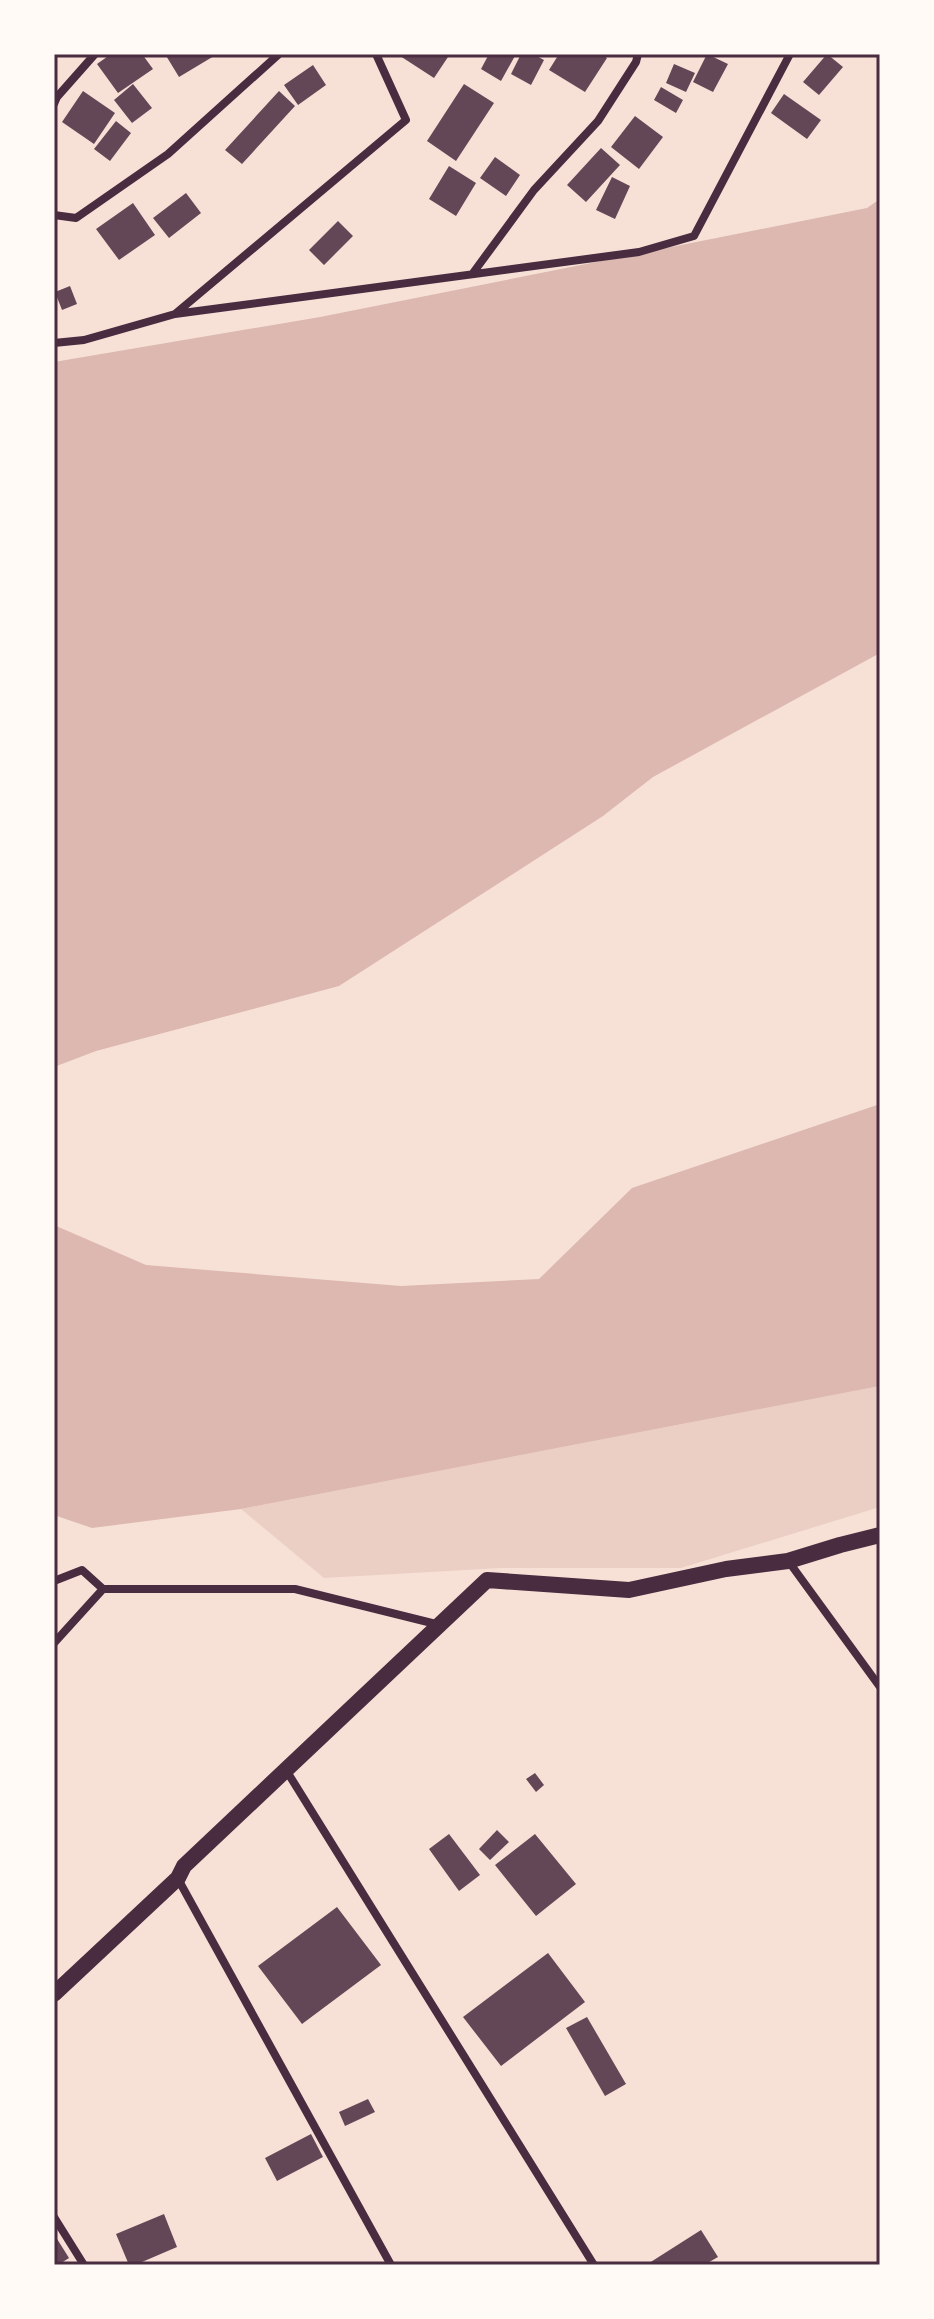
<svg xmlns="http://www.w3.org/2000/svg" width="934" height="2319" viewBox="0 0 934 2319" font-family="'Work Sans',sans-serif">
<style>
.green{fill:#ebcfc5}
.water{fill:#dcb8b0}
.building{fill:#644757}
.lines{fill:none;stroke-linecap:round;stroke-linejoin:round}
.minor{stroke:#4a2c40;stroke-width:8}
.secondary{stroke:#4a2c40;stroke-width:16}
.neatline{fill:none;stroke:#4a2c40;stroke-width:3}
</style>
<rect width="100%" height="100%" fill="#f7e1d7"/>
<path class="green" d="M880,1386v121l-199,61h-180l-177,10 -83,-69z"/>
<path class="water" d="M880,199v454l-227,124 -50,39 -264,170 -243,65 -42,16v-705l266,-45 547,-109z
M880,1104v282l-639,123 -149,19 -38,-13v-290l92,40 255,21 138,-7 93,-91z"/>
<path class="building" d="M111,54h31l11,15 -35,24 -21,-29z
M165,54h48l1,2 -35,21z
M397,54h53l-16,24z
M489,54h27l-15,27 -20,-12z
M521,54h12l11,6 -13,25 -20,-11z
M559,54h42l6,4 -22,34 -36,-22z
M707,54l21,10 -15,28 -20,-10z
M827,54l16,13 -24,28 -16,-13z
M674,64l21,9 -9,19 -20,-9z
M313,65l13,20 -28,20 -14,-20z
M133,84l19,24 -20,15 -18,-23z
M464,84l30,19 -38,58 -29,-20z
M661,87l22,13 -7,13 -22,-13z
M83,91l32,22 -21,31 -32,-22z
M279,91l16,15 -53,58 -17,-14z
M784,94l37,26 -14,19 -36,-26z
M635,116l28,21 -24,32 -28,-22z
M116,121l15,12 -21,28 -16,-12z
M601,148l19,17 -34,37 -19,-17z
M495,157l25,18 -14,21 -26,-18z
M449,166l27,17 -20,33 -27,-17z
M612,177l18,9 -15,33 -19,-9z
M186,193l15,20 -32,25 -16,-20z
M133,203l22,32 -36,25 -23,-31z
M338,221l15,15 -29,29 -15,-15z
M70,286l7,18 -15,6 -7,-18z
M535,1773l9,12 -8,7 -10,-13z
M497,1830l12,12 -19,18 -11,-11z
M449,1834l31,41 -21,16 -30,-42z
M535,1834l41,50 -40,32 -41,-51z
M337,1907l44,58 -79,59 -44,-58z
M548,1953l37,49 -84,64 -38,-49z
M587,2017l39,67 -21,12 -39,-68z
M368,2099l7,13 -30,14 -6,-14z
M311,2134l12,23 -46,24 -12,-23z
M164,2214l13,33 -42,18h-6l-13,-31z
M701,2230l17,27 -14,8h-58z
M54,2234l15,24 -11,7h-4z"/>
<g class="lines">
<path class="minor" d="M54,104l3,-7 38,-43
M54,215l22,3 92,-64 111,-100
M473,273l61,-83 64,-69 38,-59 2,-8
M175,314l464,-62 55,-16 96,-182
M54,343l30,-3 91,-26 231,-194 -30,-66
M789,1562l91,125
M54,1581l28,-11 21,19h192l145,36
M54,1643l49,-54
M286,1770l308,495
M178,1879l213,386
M54,2217l30,48"/>
<path class="secondary" d="M54,1994l124,-116 6,-12 303,-286 142,10 97,-21 62,-8 52,-16 40,-10"/>
</g>
<rect width="934" height="2319" fill="none" stroke="#fffaf5" stroke-width="112"/>
<rect x="56" y="56" width="822" height="2207" class="neatline"/>
</svg>
